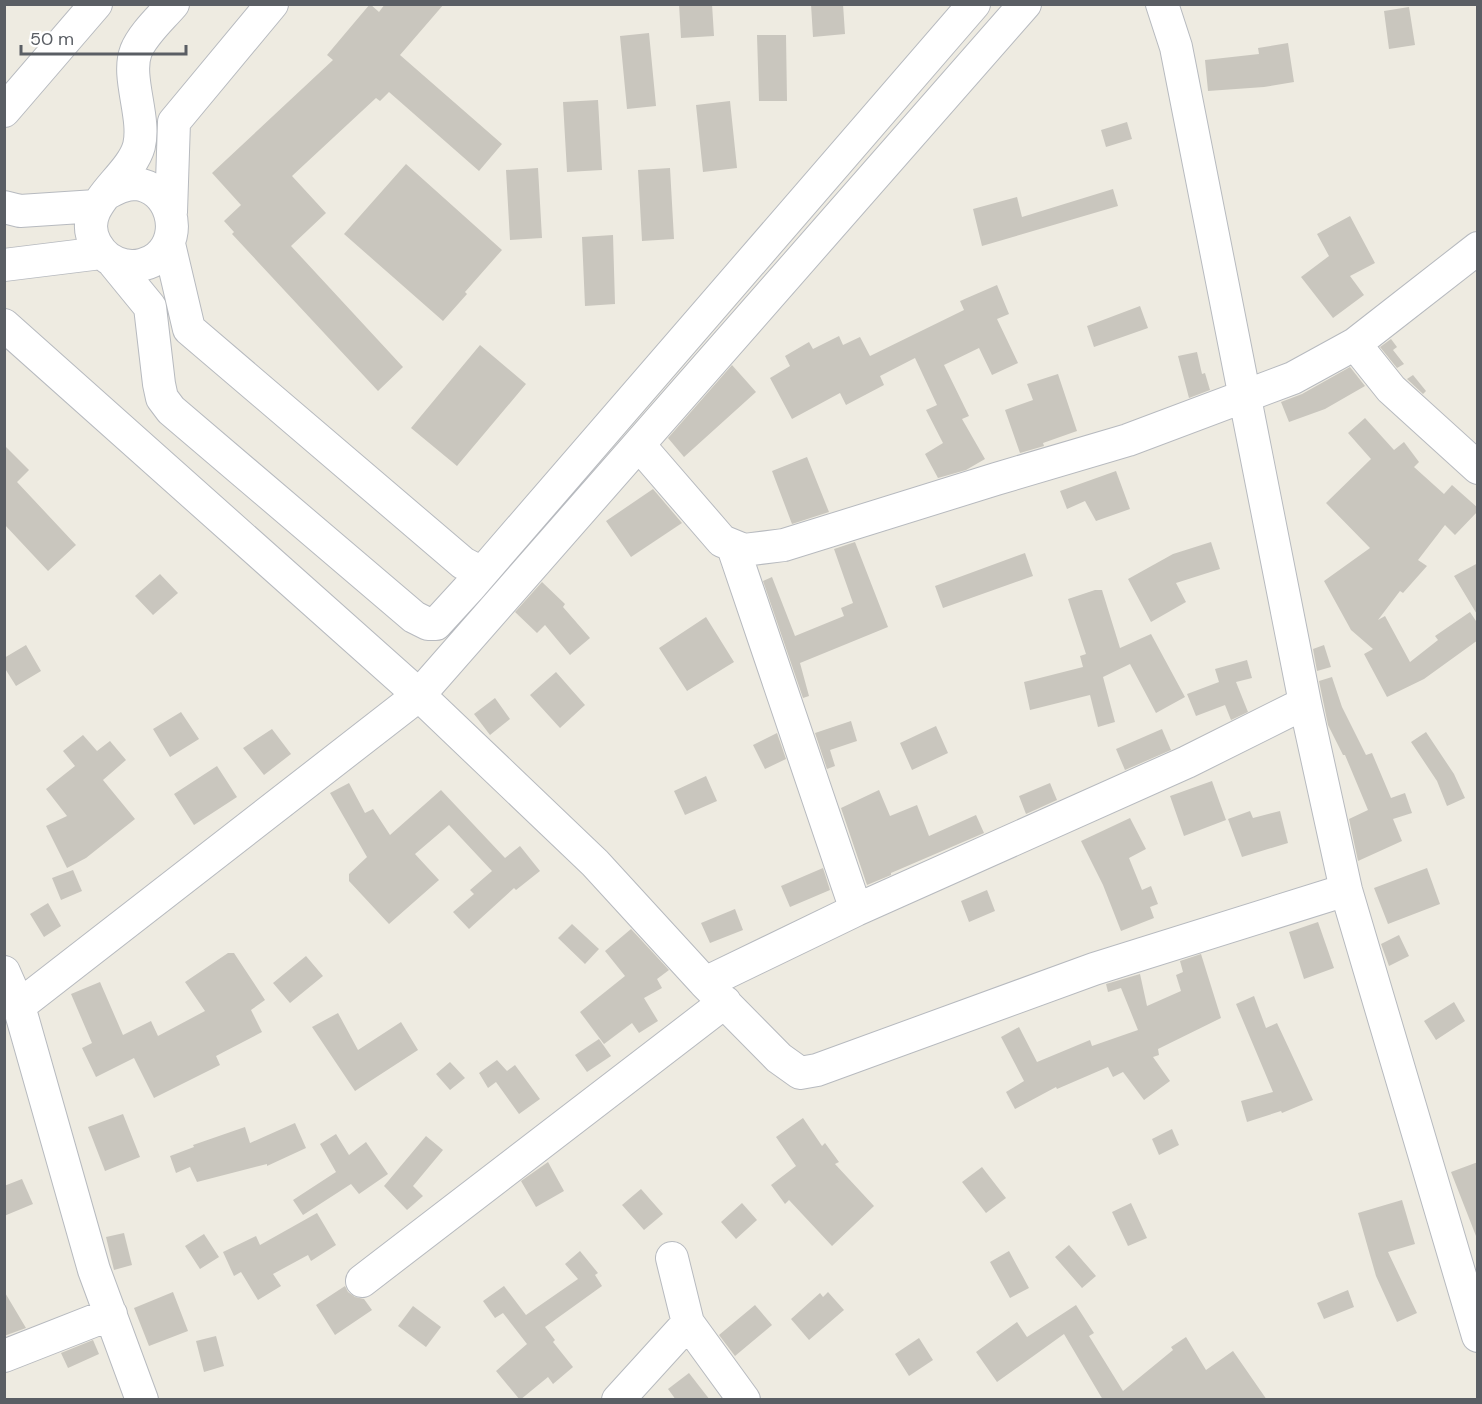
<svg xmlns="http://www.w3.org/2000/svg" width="1482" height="1404" viewBox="0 0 1482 1404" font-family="'DM Sans',sans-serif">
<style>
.building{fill:#c9c6be}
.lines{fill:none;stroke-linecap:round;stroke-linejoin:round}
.minor-casing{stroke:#b7babf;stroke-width:34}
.minor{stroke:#fff;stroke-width:32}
</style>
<rect width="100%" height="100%" fill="#eeebe1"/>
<path class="building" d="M370,4l9,8 6,-8h59l-44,51 102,89 -23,27 -90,-79 -9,9 -4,-3 -84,78 34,37 -35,33 112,121 -25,24 -146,-157 2,-2 -10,-11 17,-16 -29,-32 121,-113 -6,-5z
M679,4h33l2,32 -33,2z
M811,4h32l2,30 -32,3z
M1409,7l6,38 -26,4 -5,-38z
M649,33l7,73 -29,3 -7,-73z
M757,35h29l1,66h-28z
M1288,43l6,39 -30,5 -56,4 -3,-31 54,-6 -1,-6z
M598,100l4,70 -35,2 -4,-70z
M730,101l7,67 -34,4 -7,-67z
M1127,122l5,17 -26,8 -5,-17z
M406,164l96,86 -37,42 2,2 -24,27 -99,-87z
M538,168l4,70 -32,2 -4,-70z
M670,168l4,71 -32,2 -4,-71z
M1113,189l5,17 -136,40 -9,-37 44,-12 5,20z
M1350,216l25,47 -25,13 14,19 -31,23 -32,-41 28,-21 -12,-22z
M613,235l2,69 -30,2 -3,-69z
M997,285l12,29 -12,5 21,44 -26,12 -13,-27 -35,17 25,51 -7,3 23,40 -19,11 -28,8 -13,-24 18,-11 -17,-33 11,-5 -22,-47 -35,18 4,9 -38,20 -6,-12 -48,26 -22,-41 20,-12 -5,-10 24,-14 4,7 26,-13 4,9 17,-8 10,19 94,-46 -4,-9z
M1140,306l8,22 -54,19 -7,-21z
M1391,339l6,8 -4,3 11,14 -7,4 -17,-21z
M480,345l46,39 -69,82 -46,-38z
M1197,352l5,22 3,-1 5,17 -21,8 -11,-42z
M732,365l24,27 -72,65 -16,-19z
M1350,367l15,19 -40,23 -36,13 -8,-20 21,-8z
M1058,374l19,57 -34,12 1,3 -24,7 -15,-43 28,-10 -6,-16z
M1413,375l13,16 -3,3 -16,-15z
M1365,418l29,32 10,-8 15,20 -5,5 30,27 8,-9 26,23v3l-23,24 -10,-10 -27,35 9,6 -24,27 -3,-2 -22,29 7,-4 25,46 28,-22 -3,-4 35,-24 8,12v16l-54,39 -37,18 -23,-43 9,-5 -22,-19 -27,-49 46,-33 -44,-45 45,-44 -23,-26z
M4,445l25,25 -12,12 59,63 -28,26 -44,-47z
M807,457l22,55 -37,12 -20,-53z
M1116,471l14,38 -34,12 -11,-20 -18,8 -7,-18z
M653,489l29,34 -51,34 -25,-36z
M855,542l33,85 -88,36 9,33 -6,2 -40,-117 9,-4 23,59 49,-20 -3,-8 12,-5 -19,-54z
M1211,542l9,27 -44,14 10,19 -35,20 -23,-43 45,-25z
M1025,553l8,23 -90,32 -8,-22z
M1478,563v53l-24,-40z
M160,574l18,19 -25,22 -18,-19z
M542,582l23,22 -2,3 27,31 -20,17 -25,-30 -8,8 -22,-21z
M1095,590h7l18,58 31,-14 34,63 -29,16 -26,-49 -27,13 12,45 -17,5 -8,-32 -60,15 -6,-28 59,-15 -3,-11 6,-2 -18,-55z
M706,617l28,45 -47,29 -28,-43z
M26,645l15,26 -25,15 -12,-19v-9z
M1324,645l7,22 -14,4 -4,-22z
M1247,660l5,18 -16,4 12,30 -17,8 -6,-15 -29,11 -9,-22 32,-12 -4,-13z
M556,672l29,33 -25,23 -30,-33z
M1332,677l10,30 24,48 6,-2 19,45 14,-5 7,20 -19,6 9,22 -44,20 -9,-42 19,-9 -23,-55h-2l-15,-30 -9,-44z
M495,698l15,21 -20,16 -16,-21z
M181,712l18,27 -29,18 -17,-28z
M851,721l6,20 -27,9 5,16 -8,3 -12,-36z
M936,726l12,27 -36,17 -12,-27z
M272,729l19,25 -27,21 -21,-27z
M1162,729l9,21 -46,20 -9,-21z
M1426,732l28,42 11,24 -18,8 -10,-25 -26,-39z
M777,733l9,26 -21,10 -12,-24z
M83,735l14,16 13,-10 16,19 -23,20 32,39 -49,39 -19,10 -21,-42 21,-10 -21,-27 29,-23 -12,-15z
M217,766l20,31 -43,28 -20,-31z
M706,776l11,25 -32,14 -11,-24z
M1212,781l14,39 -42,16 -14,-40z
M349,783l16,30 8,-4 17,26 51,-45 64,68 15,-12 20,25 -24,19 -2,-2 -45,41 -16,-17 21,-18 -4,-4 22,-19 -43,-46 -34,29 24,26 -50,44 -40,-43v-7l18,-17 -37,-64z
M1050,783l7,17 -31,14 -7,-18z
M879,790l11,26 27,-11 12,31 47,-21 8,18 -93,40v2l-24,10 -26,-77z
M1250,811l3,7 27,-7 8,32 -46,14 -14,-38z
M1130,818l16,31 -17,9 13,32 9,-4 7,18 -8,3 4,11 -33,13 -18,-46 -22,-44z
M823,868l7,22 -40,17 -9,-21z
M1427,868l13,36 -52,20 -14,-36z
M73,870l9,21 -21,9 -9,-22z
M987,890l8,21 -26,11 -8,-21z
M48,903l13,23 -17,11 -14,-23z
M735,909l8,21 -33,13 -9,-20z
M1318,922l16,46 -30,11 -15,-47z
M572,924l27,25 -14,15 -27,-26z
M631,929l38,41 -12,9 5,9 -18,10 14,23 -19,12 -7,-10 -28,21 -24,-32 45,-36 -20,-25z
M1399,935l10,21 -20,10 -8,-22z
M228,953h6l31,47 -14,10 11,22 -46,24 4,9 -66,33 -20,-40 -38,19 -14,-29 10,-5 -21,-49 29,-12 23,53 28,-14 7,15 47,-25 -20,-29z
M1201,954l20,64 -63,31 1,6 -6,2 17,24 -26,19 -21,-28 -10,5 -5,-10 -51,22 -1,-2 -41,22 -9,-17 18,-11 -23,-44 18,-10 18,35 53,-22 2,6 46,-16 -17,-42 -13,4 -2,-8 34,-10 7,32 34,-15 -5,-16 7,-3 -3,-11z
M306,956l17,20 -33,27 -17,-20z
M1254,996l12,32 11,-5 36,77 -31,13 -1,-2 -34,11 -6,-21 32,-9 -37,-88z
M1454,1002l11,19 -29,19 -12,-19z
M338,1013l20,37 43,-28 17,28 -63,41 -43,-64z
M599,1039l12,17 -24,16 -12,-17z
M497,1060l10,11 8,-6 25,34 -21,15 -23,-32 -8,6 -9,-15z
M450,1062l15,16 -15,12 -14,-16z
M123,1114l17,43 -35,14 -17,-44z
M803,1118l19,28 3,-3 14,19 -4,2 39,42 -42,40 -43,-46 -4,4 -14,-19 25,-19 -20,-29z
M295,1123l11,25 -39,18v-2l-70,18 -7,-15 -14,6 -6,-17 24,-9 -1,-2 52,-18 5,16z
M1172,1129l7,16 -20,10 -7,-16z
M336,1134l13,21 17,-13 22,32 -29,20 -8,-10 -48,31 -10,-15 43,-28 -16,-28z
M426,1136l17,14 -30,36 10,10 -16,14 -23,-24z
M548,1162l16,29 -28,16 -15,-26z
M1478,1162v74h-2l-25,-64z
M982,1167l24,31 -20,15 -24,-31z
M22,1179l11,25 -29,12v-30z
M641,1189l22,25 -19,16 -22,-25z
M1402,1200l13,44 -27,8 29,61 -20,9 -21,-46 -18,-63z
M742,1203l15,17 -21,19 -15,-17z
M1131,1203l16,35 -19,8 -16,-34z
M317,1213l19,32 -25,16 -3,-6 -35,19 8,12 -23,14 -17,-28 -7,4 -11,-24 33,-16 4,9z
M124,1233l8,32 -18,5 -8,-33z
M204,1234l15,23 -19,12 -15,-23z
M1069,1245l27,31 -14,12 -27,-31z
M580,1251l18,22 -3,2 7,11 -57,41 10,13 -2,2 20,25 -20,17 -5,-7 -28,23 -24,-29 31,-27 -24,-31 -8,5 -12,-17 21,-15 22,29 52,-36 -13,-15z
M1009,1251l20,37 -19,10 -20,-36z
M345,1286l3,6 7,5 9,2 8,11 -37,25 -19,-30z
M1348,1290l6,17 -30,12 -7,-16z
M4,1291l22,37 -22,8z
M173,1292l15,39 -39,15 -15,-38z
M828,1292l16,18 -35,30 -18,-21 29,-26 3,4z
M755,1305l17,20 -37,31 -16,-21z
M1076,1305l18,28 -5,3 34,55 50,-41 -2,-3 15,-10 20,33 27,-19 34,49h-164l-39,-66 -67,48 -21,-30 41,-30 10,15z
M413,1306l28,21 -15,20 -28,-21z
M216,1336l8,30 -20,6 -8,-31z
M919,1338l14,22 -24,16 -14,-22z
M93,1340l6,14 -31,14 -7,-15z
M689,1373l21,27h-34l-8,-11z"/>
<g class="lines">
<defs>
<path id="minor" d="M1162,4l14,43 129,656 41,187 132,446
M4,111l92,-107
M106,194c9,-5 18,-10 30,-10 34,3 49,50 22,73 -8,7 -23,11 -34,8 -13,-3 -21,-9 -28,-21 -22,-38 34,-64 43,-98 7,-29 -13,-69 -3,-95 7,-17 25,-33 37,-47
M4,207l16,4 76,-5
M171,212l3,-90 98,-118
M169,244l20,85 274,234 19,10
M114,263l36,44 9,77 3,14 9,12 243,207 14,7h8l33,-36 505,-584
M4,265l97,-12
M4,325l415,370 176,168 110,120 74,75 21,15 17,-3 277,-101 252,-79
M1355,344l36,45 87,79
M639,445l83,96 22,9 40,-5 212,-66 132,-39 165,-62 62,-34 123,-96
M733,547l123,363
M4,972l15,34 75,264 48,130
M705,983l151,-73 331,-148 118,-59
M19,1006l400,-311 606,-691
M672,1258l16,65 56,77
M362,1281l363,-279
M4,1356l107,-42
M618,1400l70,-77"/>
</defs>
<use href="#minor" class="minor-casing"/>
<use href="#minor" class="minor"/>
</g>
<rect width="1482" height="1404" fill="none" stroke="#5a5e64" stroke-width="12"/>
<path d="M21 45v9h165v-9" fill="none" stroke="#5a5e64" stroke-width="3"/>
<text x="30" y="45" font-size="18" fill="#5a5e64" stroke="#ffffff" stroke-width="4.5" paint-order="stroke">50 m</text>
</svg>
